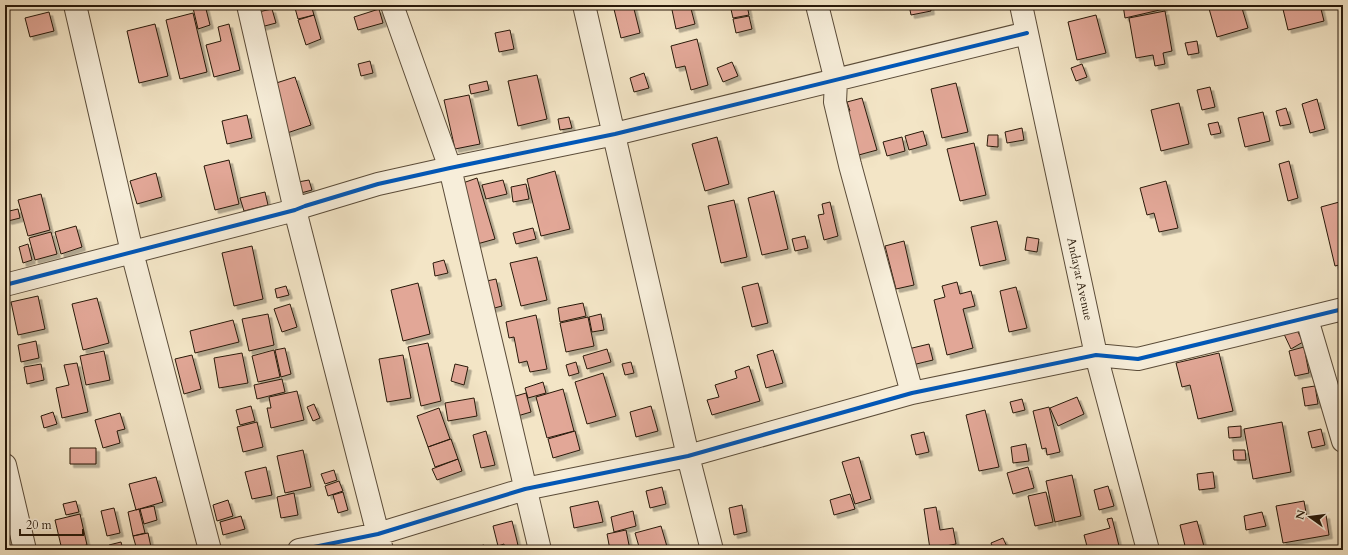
<svg xmlns="http://www.w3.org/2000/svg" width="1348" height="555" viewBox="0 0 1348 555" font-family="Cardo,serif">
<style>
.building{fill:#e2a797;stroke:#28190a;filter:url(#shadow)}
.lines{fill:none;stroke-linecap:round;stroke-linejoin:round}
.minor-casing{stroke:#5b4c39;stroke-width:24}
.minor{stroke:#f7eeda;stroke-width:22}
.cycleway-casing{stroke:#f7eeda;stroke-width:6}
.cycleway{stroke:#0057b8;stroke-width:4}
.labels{text-anchor:middle;stroke-width:3.5;stroke-linejoin:round;paint-order:stroke}
.street-label{font-size:12px;fill:#28190a;stroke:#f7eeda}
</style>
<defs>
<filter id="shadow"><feDropShadow dx="3.5" dy="3.5" stdDeviation="0" flood-color="#0004"/></filter>
</defs>
<rect width="100%" height="100%" fill="#f3e5c6"/>
<filter id="stains"><feTurbulence type="fractalNoise" baseFrequency=".005" numOctaves="4"/><feColorMatrix values="0 0 0 0 .2 0 0 0 0 .09 0 0 0 0 .02 0 0 0 .5 -.17"/></filter>
<radialGradient id="worn" r=".72"><stop offset=".6" stop-color="#630" stop-opacity="0"/><stop offset="1" stop-color="#630" stop-opacity=".3"/></radialGradient>
<path class="building" d="M205,5l5,20 -12,4 -5,-21z
M303,5h8l3,10 -16,4 -3,-11z
M613,5h20l7,28 -19,5z
M671,5h19l5,19 -19,5z
M730,5h17l2,10 -16,3z
M909,5h21l1,6 -20,4z
M1123,5h40l1,4 -39,9z
M1208,5h33l7,23 -31,9z
M1282,5h24v2l14,-2 4,16 -36,9z
M272,9l4,14 -15,4 -3,-15z
M379,9l4,14 -25,7 -4,-13z
M1165,11l7,40 -9,2 2,11 -10,2 -2,-11 -17,3 -7,-40z
M49,12l5,19 -24,6 -5,-19z
M193,13l14,59 -27,7 -14,-59z
M314,15l7,24 -15,6 -8,-25z
M1096,15l10,38 -29,7 -9,-38z
M749,16l3,13 -16,4 -3,-14z
M155,24l13,52 -29,7 -12,-52z
M229,24l11,46 -26,7 -8,-32 15,-4 -3,-14z
M510,30l4,19 -15,3 -4,-19z
M697,39l11,46 -17,5 -6,-24 -9,2 -5,-22z
M1197,41l2,12 -11,2 -3,-12z
M370,61l3,12 -12,3 -3,-12z
M732,62l6,14 -15,6 -6,-14z
M1082,64l5,13 -11,4 -5,-13z
M644,73l5,15 -15,4 -4,-14z
M537,75l10,44 -29,7 -10,-45z
M295,77l16,48 -24,8 -17,-48z
M487,81l2,9 -18,4 -2,-9z
M956,83l12,49 -26,6 -11,-49z
M1210,87l5,20 -13,3 -5,-20z
M469,95l11,49 -25,5 -11,-49z
M862,98l15,52 -22,6 -13,-43 8,-2 -3,-9z
M1317,99l8,30 -15,4 -8,-29z
M1179,103l10,41 -28,7 -10,-41z
M1286,108l5,16 -11,2 -4,-15z
M1263,112l7,29 -25,6 -7,-29z
M247,115l5,23 -25,6 -5,-23z
M569,117l3,11 -12,2 -2,-11z
M1218,122l3,11 -10,2 -3,-11z
M1022,128l2,12 -17,3 -2,-11z
M923,131l4,14 -18,5 -4,-14z
M988,135h10v12l-11,-1z
M717,137l12,47 -24,7 -13,-47z
M902,137l3,14 -18,5 -4,-14z
M974,143l12,52 -26,6 -13,-52z
M229,160l10,44 -24,6 -11,-44z
M1289,161l9,37 -10,3 -9,-37z
M555,171l15,58 -29,7 -14,-57z
M156,173l6,24 -25,7 -7,-23z
M477,178l18,61 -18,5 -17,-60z
M309,180l3,10 -11,3 -3,-11z
M503,180l4,14 -21,5 -4,-14z
M1166,181l12,47 -19,4 -5,-19 -7,2 -7,-27z
M526,184l3,15 -16,3 -2,-15z
M774,191l14,58 -26,6 -14,-57z
M265,192l3,13 -24,6 -4,-13z
M41,194l9,36 -22,6 -10,-36z
M734,200l13,57 -26,6 -13,-57z
M1343,201v63l-8,2 -14,-59z
M830,202l8,34 -14,4 -6,-25 6,-1 -2,-10z
M18,209l2,9 -12,3 -3,-9z
M997,221l9,39 -26,6 -9,-39z
M76,226l6,21 -21,7 -6,-22z
M533,228l3,11 -20,5 -3,-11z
M51,232l6,22 -22,6 -6,-22z
M805,236l3,12 -13,3 -3,-12z
M1027,237l12,2 -2,13 -12,-2z
M904,241l10,44 -18,4 -11,-43z
M28,244l4,16 -9,3 -4,-16z
M252,246l11,53 -29,7 -12,-53z
M537,257l10,43 -26,6 -11,-43z
M444,260l4,13 -13,3 -2,-13z
M496,279l6,27 -15,4 -5,-28z
M957,282l3,12 11,-3 4,15 -12,3 10,39 -26,7 -13,-55 11,-3 -3,-11z
M418,283l12,51 -27,7 -12,-51z
M758,283l10,40 -16,4 -10,-40z
M286,286l3,9 -12,3 -2,-9z
M1016,287l11,41 -18,4 -9,-41z
M38,296l7,33 -27,6 -7,-33z
M97,298l12,45 -26,7 -11,-46z
M583,303l3,13 -26,6 -2,-14z
M290,304l7,23 -15,5 -8,-23z
M268,314l6,31 -25,6 -7,-32z
M601,314l3,16 -12,2 -3,-15z
M536,315l11,54 -17,3 -3,-11 -8,2 -5,-26 -5,1 -3,-16z
M588,317l6,29 -28,6 -6,-29z
M233,320l6,22 -44,11 -5,-22z
M1295,326l8,16 -12,7 -8,-17z
M36,341l3,17 -18,4 -3,-17z
M428,343l13,58 -20,5 -13,-59z
M929,344l4,16 -25,6 -4,-16z
M1304,347l5,26 -14,3 -6,-25z
M285,348l6,26 -10,3 -6,-27z
M607,349l4,13 -24,7 -4,-13z
M274,350l6,27 -22,5 -6,-26z
M773,350l10,33 -17,5 -9,-33z
M104,351l6,29 -24,5 -6,-29z
M242,353l6,30 -29,5 -5,-30z
M1219,353l14,58 -35,8 -8,-34 -8,2 -6,-24z
M192,355l9,34 -17,5 -9,-35z
M403,355l8,43 -24,4 -8,-43z
M576,362l3,11 -10,3 -3,-11z
M631,362l3,11 -9,2 -3,-11z
M77,363l11,49 -26,6 -6,-30 13,-3 -5,-20z
M41,364l3,16 -17,4 -3,-17z
M455,364l13,3 -4,18 -13,-4z
M749,366l11,35 -48,14 -5,-15 12,-3 -4,-12 22,-7 -2,-7z
M603,373l13,43 -29,8 -12,-42z
M282,379l3,13 -28,7 -3,-14z
M543,382l3,11 -18,5 -3,-10z
M1315,386l3,18 -13,2 -3,-18z
M563,389l11,42 -27,7 -11,-41z
M297,391l7,29 -33,8 -4,-20h4l-2,-11z
M526,393l5,19 -17,5 -5,-19z
M1077,397l7,17 -26,12 -8,-18z
M474,398l3,18 -29,5 -3,-18z
M1022,399l3,11 -12,3 -3,-11z
M314,404l6,14 -7,3 -6,-14z
M251,406l4,15 -15,4 -4,-15z
M651,406l7,25 -22,6 -6,-25z
M1049,407l11,45 -13,3 -1,-7 -4,1 -9,-38z
M439,408l11,31 -22,8 -11,-31z
M985,410l14,57 -20,4 -13,-56z
M53,412l4,12 -13,4 -3,-12z
M120,413l5,16 -8,2 3,12 -17,5 -8,-28z
M257,422l6,25 -20,5 -6,-25z
M1282,422l9,50 -38,7 -9,-50z
M1241,426v11l-12,1 -1,-11z
M1321,429l4,16 -13,3 -4,-16z
M486,431l9,34 -14,3 -8,-33z
M575,431l5,19 -27,8 -5,-19z
M924,432l5,20 -13,3 -5,-20z
M451,439l7,20 -23,8 -7,-20z
M1026,444l3,17 -16,2 -2,-16z
M70,448h26v16h-26z
M303,450l8,37 -26,6 -8,-37z
M1233,450h12l1,10h-12z
M859,457l12,42 -16,5 -13,-42z
M458,459l4,12 -25,9 -5,-11z
M266,467l6,28 -20,4 -7,-27z
M1028,467l6,21 -21,6 -6,-21z
M334,470l3,10 -12,4 -4,-10z
M1213,472l2,16 -16,2 -2,-16z
M1072,475l9,41 -26,6 -9,-41z
M156,477l7,25 -27,8 -7,-26z
M339,481l4,10 -15,5 -3,-10z
M1108,486l6,20 -15,4 -5,-20z
M662,487l4,17 -16,4 -4,-17z
M343,492l5,18 -10,3 -5,-18z
M1046,492l7,30 -18,4 -7,-30z
M294,493l4,22 -17,3 -4,-21z
M850,494l5,15 -21,6 -4,-15z
M228,500l5,16 -16,5 -4,-16z
M76,501l3,11 -13,3 -3,-11z
M598,501l5,21 -29,6 -4,-21z
M1304,501l3,17 19,-3 3,20 -46,8 -7,-37z
M742,505l5,27 -13,3 -5,-27z
M154,506l3,14 -13,4 -4,-15z
M936,507l4,23 13,-2 3,16 -26,5 -6,-40z
M114,508l6,25 -13,3 -6,-25z
M139,509l6,24 -12,3 -5,-24z
M633,511l3,15 -22,6 -3,-15z
M1262,512l4,14 -20,4 -2,-14z
M80,514l7,31 -25,5 -7,-30z
M241,516l4,13 -22,6 -3,-13z
M1112,518l8,32h-32l-4,-15 26,-7 -3,-9z
M512,521l5,20 2,9h-14l-1,-6 -6,2 -5,-20z
M1197,521l8,29h-19l-6,-25z
M661,526l7,24h-28l-5,-17z
M626,530l4,20h-20l-3,-16z
M148,533l3,14 -14,3 -4,-14z
M1003,538l5,11 -14,1 -3,-7z
M121,542l2,8h-12l-2,-5z
M484,545l2,5h-22z"/>
<g class="lines">
<defs>
<path id="minor" d="M75,5l57,247 78,298
M248,5l47,205 87,340
M392,5l58,163 90,382
M584,5l104,451 24,94
M817,5l19,76 -1,21 15,63 62,228
M1021,5l75,350 52,195
M5,285l290,-75 10,-4 73,-22 72,-16 165,-34 412,-101
M1307,319l36,122
M5,465l20,85
M299,550l79,-16 147,-45 163,-33 224,-63 184,-38 42,4 205,-50"/>
</defs>
<use href="#minor" class="minor-casing"/>
<use href="#minor" class="minor"/>
<defs>
<path id="cycleway" d="M5,285l290,-75 10,-4 73,-22 72,-16 165,-34 412,-101
M299,550l79,-16 147,-45 163,-33 224,-63 184,-38 42,4 205,-50"/>
</defs>
<use href="#cycleway" class="cycleway-casing"/>
<use href="#cycleway" class="cycleway"/>
</g>
<g class="labels">
<g class="street-label">
<text transform="translate(1080 279) rotate(78)" y="4">Andayat Avenue</text>
</g>
</g>
<rect width="1348" height="555" fill="none" stroke="#f3e5c6" stroke-width="20"/>
<rect x="6" y="6" width="1336" height="543" fill="none" stroke="#28190a" stroke-width="2"/>
<rect x="10" y="10" width="1328" height="535" fill="none" stroke="#28190a"/>
<g transform="translate(1310 517) rotate(284)" stroke="#f7eeda" stroke-width="3" paint-order="stroke">
<path d="M0-3L7 15L0 10L-7 15Z" fill="#28190a"/>
<text y="-6" font-size="11" font-weight="bold" text-anchor="middle" fill="#28190a">N</text>
</g>
<path d="M20 529v6h63v-6" fill="none" stroke="#28190a" stroke-width="2"/>
<text x="26" y="529" font-size="12" fill="#28190a" stroke="#f7eeda" stroke-width="3" paint-order="stroke">20 m</text>
<rect width="100%" height="100%" filter="url(#stains)"/>
<rect width="100%" height="100%" fill="url(#worn)"/>
</svg>
